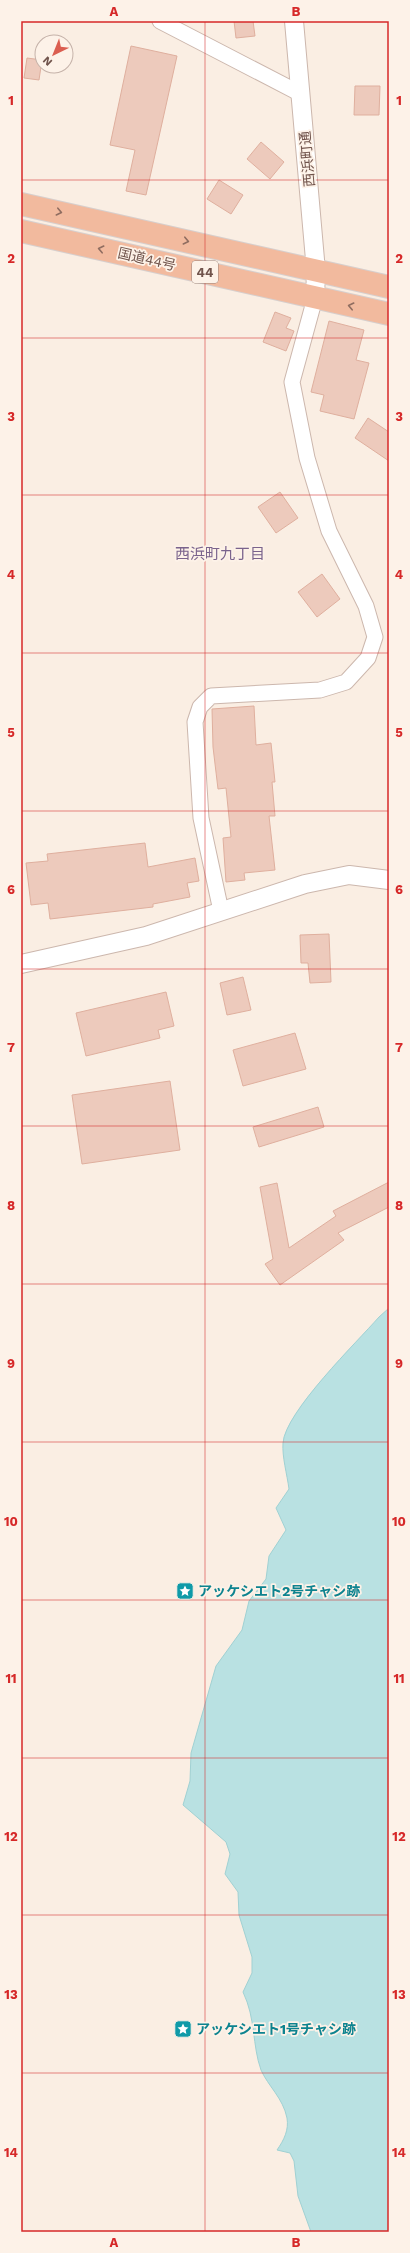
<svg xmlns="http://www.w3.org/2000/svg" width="410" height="2253" viewBox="0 0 410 2253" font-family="'Work Sans','Noto Sans JP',sans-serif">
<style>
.water{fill:#b9e1e2;stroke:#a0d1d3}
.building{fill:#edcabc;stroke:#dfaf9e}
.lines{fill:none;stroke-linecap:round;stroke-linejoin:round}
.minor-casing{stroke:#ccb7ad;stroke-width:17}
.tertiary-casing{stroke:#ccb7ad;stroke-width:20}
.trunk-casing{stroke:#d7cfcd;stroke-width:24}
.minor{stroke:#fff;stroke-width:15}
.tertiary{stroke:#fff;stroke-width:18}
.trunk{stroke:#f2ba9e;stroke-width:22}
.oneway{stroke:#906d60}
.grid{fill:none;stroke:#d62828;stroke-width:1;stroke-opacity:0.55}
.labels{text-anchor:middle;stroke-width:3.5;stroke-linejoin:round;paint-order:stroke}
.shield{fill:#fdf2e8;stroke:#9a837a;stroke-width:1}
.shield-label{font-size:13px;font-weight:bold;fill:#70534b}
.street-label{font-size:14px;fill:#70534b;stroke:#fdf2e8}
.culture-label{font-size:14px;font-weight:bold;fill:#0d838f;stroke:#fdf2e8;text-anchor:start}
.neighbourhood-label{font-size:15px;fill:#7a638c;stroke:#fdf2e8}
.neatline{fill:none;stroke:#d62828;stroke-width:1.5}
.grid-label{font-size:13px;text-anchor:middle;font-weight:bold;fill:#d62828}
</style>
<rect width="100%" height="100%" fill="#faeee3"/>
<path class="water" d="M389,1308v924h-78l-13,-36 -4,-35 -4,-8 -13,-3c7,-10 12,-20 10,-32 -4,-20 -19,-32 -26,-48 -9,-25 -5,-51 -18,-78l9,-19v-16l-13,-42 -1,-23 -13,-18 5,-20 -4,-12 -43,-37 7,-24 1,-28 25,-87 26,-36 7,-29 17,-22 3,-23 17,-26 -10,-22 13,-19c-2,-15 -7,-32 -6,-46 2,-31 74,-101 96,-126z"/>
<path class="building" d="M234,21h19l2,15 -19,2z
M131,46l46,10 -31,139 -20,-4 9,-41 -25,-5z
M27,58l15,2 -3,20 -15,-2z
M355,86h25l-1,29h-25z
M261,142l23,20 -14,17 -23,-20z
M219,180l24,15 -12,19 -24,-15z
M275,312l16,6 -5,10 8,3 -8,20 -23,-9z
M329,321l35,9 -8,30 13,3 -15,56 -34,-8 4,-16 -13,-3z
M368,418l21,14v29l-34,-23z
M280,492l18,26 -22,15 -18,-26z
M322,574l18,25 -23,18 -19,-25z
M254,706l2,39 15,-2 4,39h-3l3,34h-6l6,54 -31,3 1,7 -19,2 -3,-44 8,-1 -5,-49 -8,1 -5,-42 -1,-38z
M145,843l3,24 47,-9 4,23 -12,2 3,14 -37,7v3l-103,12 -2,-16 -17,2 -5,-42 22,-2 -1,-7z
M329,934l2,48 -21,1 -2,-20h-7l-1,-28z
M243,977l8,33 -24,5 -7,-32z
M166,992l8,34 -16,4 2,8 -74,18 -10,-43z
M295,1033l11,36 -63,17 -10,-36z
M170,1081l10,69 -98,14 -10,-69z
M318,1107l6,20 -65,20 -6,-20z
M389,1182v25l-51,26 6,7 -64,45 -15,-21 8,-5 -13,-72 17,-4 12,65 47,-32 -3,-5z"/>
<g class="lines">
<defs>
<path id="minor" d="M160,21l141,73
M221,911l-20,-93 -6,-96 5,-15 11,-11 109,-6 26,-8 22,-24 7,-21 -9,-31 -37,-75 -22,-73 -15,-76 23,-84"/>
<path id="tertiary" d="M294,21l22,250 -1,27
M21,964l125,-28 159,-52 44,-9 40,5"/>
<path id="trunk" d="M21,204l368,83
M21,231l368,83"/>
</defs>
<use href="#minor" class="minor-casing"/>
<use href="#tertiary" class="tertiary-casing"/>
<use href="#trunk" class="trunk-casing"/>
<use href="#minor" class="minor"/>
<use href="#tertiary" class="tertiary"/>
<use href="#trunk" class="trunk"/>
</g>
<defs><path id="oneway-chevron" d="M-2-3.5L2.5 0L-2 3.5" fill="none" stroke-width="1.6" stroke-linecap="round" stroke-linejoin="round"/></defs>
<g class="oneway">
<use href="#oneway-chevron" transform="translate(59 212) rotate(13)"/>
<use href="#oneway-chevron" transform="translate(186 241) rotate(13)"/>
<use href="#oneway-chevron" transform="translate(101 249) rotate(-167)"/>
<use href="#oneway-chevron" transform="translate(351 306) rotate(-167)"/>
</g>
<path class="grid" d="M205,21v2211M21,180h368M21,338h368M21,495h368M21,653h368M21,811h368M21,969h368M21,1126h368M21,1284h368M21,1442h368M21,1600h368M21,1758h368M21,1915h368M21,2073h368"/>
<defs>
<symbol id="sight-square" viewBox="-11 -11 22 22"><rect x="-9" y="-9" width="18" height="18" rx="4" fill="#0f9aa8" stroke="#fdf2e8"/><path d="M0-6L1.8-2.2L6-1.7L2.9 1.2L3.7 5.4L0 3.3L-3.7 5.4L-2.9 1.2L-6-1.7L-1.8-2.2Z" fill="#fff"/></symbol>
</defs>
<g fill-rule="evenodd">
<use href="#sight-square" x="175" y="1581" width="20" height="20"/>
<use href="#sight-square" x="173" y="2019" width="20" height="20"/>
</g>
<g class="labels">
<rect class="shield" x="192" y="261" width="26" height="22" rx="3"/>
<g class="shield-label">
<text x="205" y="277">44</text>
</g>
<g class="street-label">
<text transform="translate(307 159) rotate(-95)" y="5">西浜町通</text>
<text transform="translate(147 259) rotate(13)" y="5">国道44号</text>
</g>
<g class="culture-label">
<text x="198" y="1596">アッケシエト2号チャシ跡</text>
<text x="196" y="2034">アッケシエト1号チャシ跡</text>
</g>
<g class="neighbourhood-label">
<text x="220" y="559">西浜町九丁目</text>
</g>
</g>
<rect width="410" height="2253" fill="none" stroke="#fdf2e8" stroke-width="44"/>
<g transform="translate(54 54) rotate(223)"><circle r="19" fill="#fdf2e8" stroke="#c5b2a9"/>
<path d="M0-3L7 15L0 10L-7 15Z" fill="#db5e50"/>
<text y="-6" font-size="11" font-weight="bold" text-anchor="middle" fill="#70534b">N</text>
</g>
<rect x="22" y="22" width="366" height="2209" class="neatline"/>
<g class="grid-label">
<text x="114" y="16">A</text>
<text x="296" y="16">B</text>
<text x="11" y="105">1</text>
<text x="399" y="105">1</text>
<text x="11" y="263">2</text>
<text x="399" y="263">2</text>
<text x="11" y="421">3</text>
<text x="399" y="421">3</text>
<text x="11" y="579">4</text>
<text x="399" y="579">4</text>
<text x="11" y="737">5</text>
<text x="399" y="737">5</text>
<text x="11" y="894">6</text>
<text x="399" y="894">6</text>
<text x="11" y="1052">7</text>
<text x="399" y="1052">7</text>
<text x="11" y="1210">8</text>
<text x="399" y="1210">8</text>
<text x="11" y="1368">9</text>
<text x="399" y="1368">9</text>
<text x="11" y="1526">10</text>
<text x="399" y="1526">10</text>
<text x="11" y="1683">11</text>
<text x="399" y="1683">11</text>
<text x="11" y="1841">12</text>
<text x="399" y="1841">12</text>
<text x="11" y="1999">13</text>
<text x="399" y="1999">13</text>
<text x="11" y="2157">14</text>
<text x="399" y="2157">14</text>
<text x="114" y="2247">A</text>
<text x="296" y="2247">B</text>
</g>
</svg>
